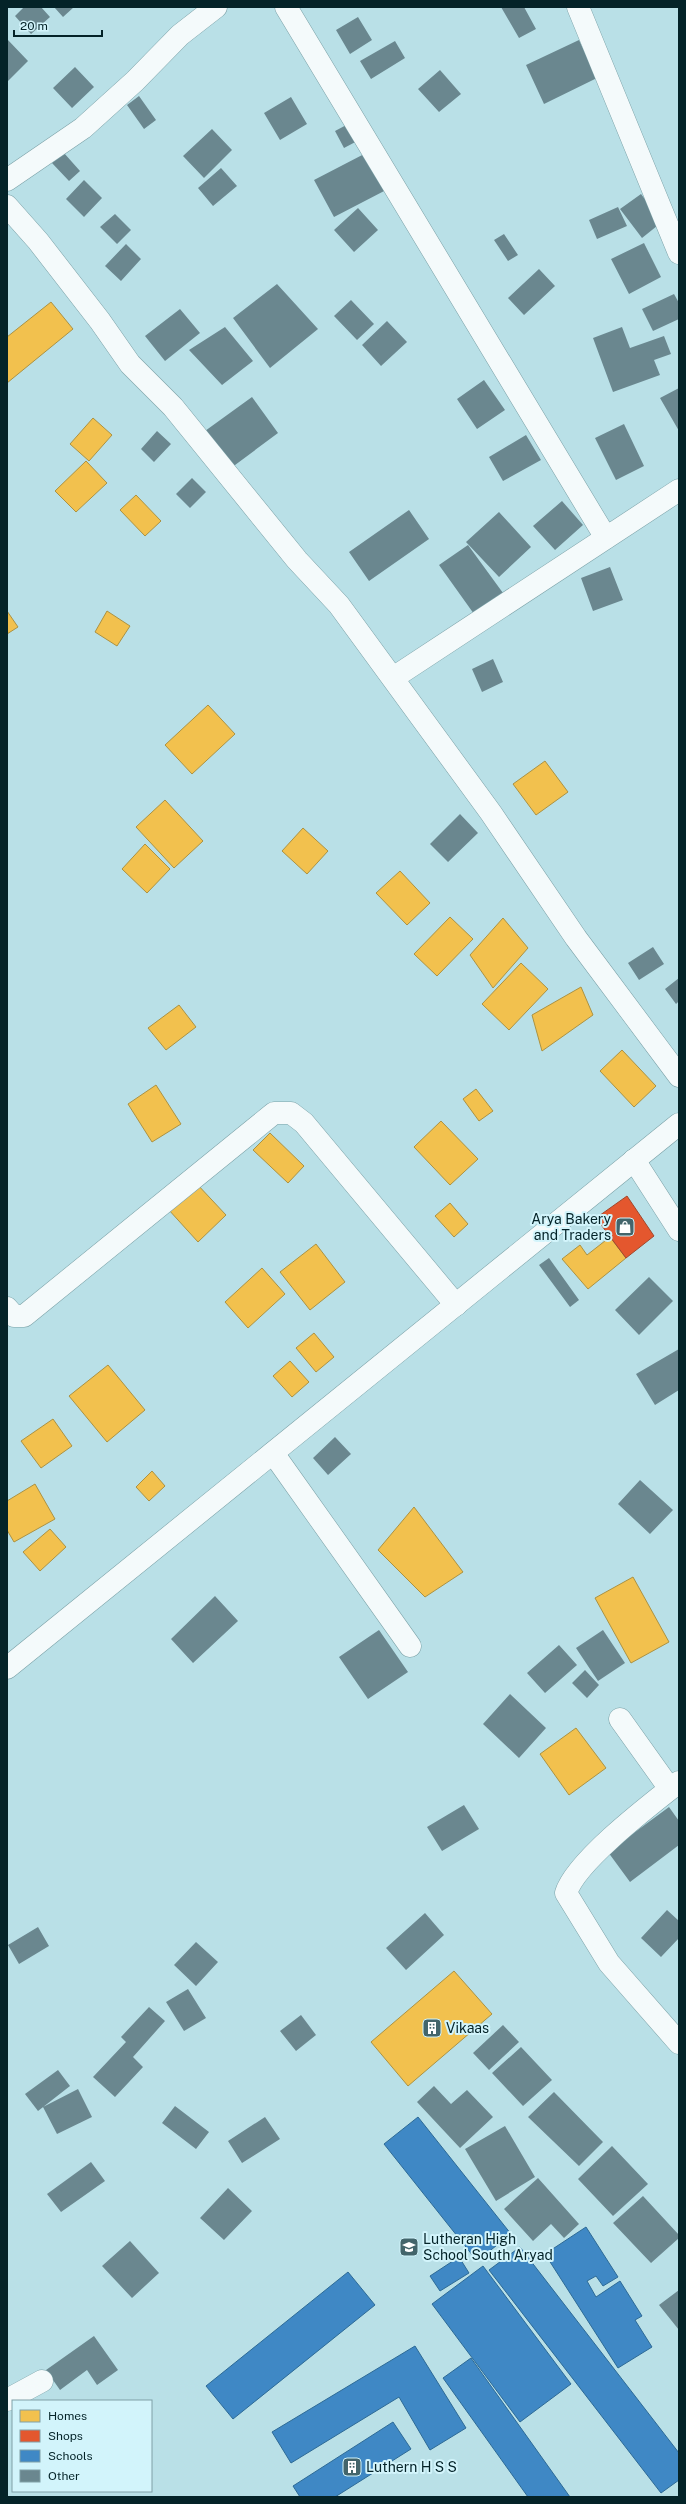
<svg xmlns="http://www.w3.org/2000/svg" width="686" height="2504" viewBox="0 0 686 2504" font-family="'Public Sans',sans-serif">
<style>
.homes{fill:#f2c14e;stroke:#ab9243}
.shops{fill:#e4572e;stroke:#a1472c}
.schools{fill:#3f88c5;stroke:#2d6a96}
.building{fill:#6a878f}
.lines{fill:none;stroke-linecap:round;stroke-linejoin:round}
.minor-casing{stroke:#7ba1a7;stroke-width:23}
.secondary-casing{stroke:#7ba1a7;stroke-width:23}
.minor{stroke:#f4fafb;stroke-width:22}
.secondary{stroke:#f4fafb;stroke-width:22}
.labels{text-anchor:middle;stroke-width:4;stroke-linejoin:round;paint-order:stroke}
.poi-label{font-size:14px;fill:#042328;stroke:#d2f4fb;text-anchor:start}
</style>
<rect width="100%" height="100%" fill="#b9e0e7"/>
<path class="homes" d="M51,302l22,27 -66,54v-46z
M93,418l19,17 -23,26 -19,-17z
M86,461l21,22 -31,29 -21,-21z
M136,495l25,26 -16,15 -25,-26z
M7,611l11,16 -11,7z
M107,611l23,15 -13,20 -22,-14z
M208,705l27,29 -43,40 -27,-29z
M545,761l23,31 -32,23 -23,-31z
M165,800l38,41 -29,27 -38,-41z
M303,828l25,23 -21,23 -25,-23z
M145,844l25,25 -23,24 -25,-24z
M400,871l30,32 -23,22 -31,-32z
M450,917l23,22 -36,37 -23,-22z
M503,918l25,30 -35,40 -23,-33z
M521,963l27,26 -39,41 -27,-26z
M581,987l12,28 -51,36 -10,-36z
M179,1005l17,22 -30,23 -18,-22z
M622,1050l34,36 -22,21 -34,-36z
M156,1085l25,39 -29,18 -24,-38z
M476,1089l17,22 -14,10 -16,-22z
M441,1121l37,38 -28,26 -36,-38z
M270,1133l34,33 -16,17 -35,-33z
M196,1183l30,32 -28,27 -30,-33z
M450,1203l18,21 -14,13 -19,-21z
M610,1237l16,21 -38,31 -26,-30 18,-14 7,10z
M316,1244l29,38 -35,28 -30,-38z
M262,1268l23,26 -37,34 -23,-26z
M314,1333l20,24 -18,15 -20,-24z
M290,1361l19,21 -17,15 -19,-21z
M108,1365l37,45 -38,32 -38,-46z
M53,1419l19,27 -31,22 -20,-27z
M152,1471l13,15 -16,15 -13,-14z
M35,1484l20,35 -41,23 -7,-12v-29z
M414,1507l49,65 -38,25 -47,-47z
M50,1529l16,18 -26,24 -17,-19z
M633,1577l36,65 -38,21 -36,-65z
M576,1728l30,40 -37,27 -29,-41z
M454,1971l38,43 -84,72 -37,-44z"/>
<path class="shops" d="M627,1196l27,40 -28,22 -30,-40z"/>
<path class="schools" d="M418,2117l93,117 -34,27 -93,-117z
M586,2227l32,50 -15,9 -7,-10 -9,5 9,16 24,-16 22,35 -7,4 17,27 -34,21 -73,-114z
M520,2247l159,206v27l-18,13 -172,-223z
M459,2257l10,16 -29,18 -10,-15z
M483,2266l88,118 -51,38 -88,-118z
M348,2272l27,33 -142,114 -27,-33z
M415,2346l51,82 -36,22 -31,-53 -108,66 -19,-31z
M471,2358l99,139h-42l-85,-119z
M393,2422l18,27 -76,48h-35l-7,-11z"/>
<path class="building" d="M24,7h17l9,10 -19,17 -16,-18z
M54,7h20l-11,10z
M501,7h23l12,22 -17,9z
M358,17l14,23 -22,14 -14,-24z
M7,39l21,22 -21,21z
M579,40l18,38 -53,26 -18,-39z
M395,41l10,17 -34,21 -11,-18z
M75,67l19,20 -22,21 -19,-20z
M440,70l21,24 -22,18 -21,-23z
M139,96l17,24 -12,9 -17,-24z
M291,97l16,27 -27,16 -16,-27z
M352,122l9,17 -17,9 -9,-17z
M212,129l20,21 -28,28 -21,-22z
M368,152l20,37 -54,28 -20,-37z
M64,153l16,18 -11,10 -17,-18z
M221,168l16,18 -24,20 -15,-18z
M84,180l18,18 -18,19 -18,-18z
M641,194l21,28 -20,16 -22,-29z
M618,207l9,19 -30,13 -8,-19z
M358,208l20,22 -24,22 -20,-22z
M115,214l16,16 -14,14 -17,-17z
M504,234l14,21 -10,6 -14,-21z
M644,243l17,34 -32,17 -18,-35z
M126,244l15,15 -20,22 -16,-15z
M539,269l16,17 -31,29 -16,-17z
M277,284l41,45 -48,39 -37,-50z
M674,294l5,9v16l-26,12 -11,-22z
M351,300l23,24 -17,16 -23,-24z
M180,309l20,24 -35,28 -20,-25z
M387,321l20,21 -26,24 -19,-21z
M225,327l28,34 -31,24 -33,-35z
M622,327l8,21 34,-12 7,18 -17,6 6,15 -47,17 -20,-54z
M484,380l21,30 -28,19 -20,-30z
M679,388v43l-19,-33z
M252,397l26,36 -47,35 -26,-37z
M624,424l20,42 -28,14 -21,-42z
M157,431l14,13 -17,18 -13,-13z
M526,435l15,25 -38,21 -14,-24z
M192,478l14,14 -16,16 -14,-14z
M562,501l21,24 -28,25 -22,-24z
M409,510l20,29 -60,42 -20,-29z
M499,512l32,35 -32,30 -33,-35z
M468,545l35,48 -29,21 -35,-49z
M610,567l13,33 -30,11 -12,-33z
M493,659l10,23 -21,10 -10,-23z
M460,814l18,19 -30,29 -18,-18z
M653,947l11,17 -25,16 -11,-17z
M679,978v23l-3,3 -11,-15z
M549,1258l30,42 -9,7 -31,-42z
M649,1277l24,24 -34,34 -24,-25z
M679,1349v41l-24,15 -19,-31z
M335,1437l16,17 -23,21 -15,-17z
M640,1480l33,30 -23,24 -32,-30z
M215,1596l23,25 -45,42 -22,-24z
M379,1630l29,42 -40,27 -29,-42z
M603,1630l22,33 -27,18 -22,-33z
M559,1645l18,20 -32,28 -18,-20z
M585,1670l14,15 -12,13 -15,-15z
M510,1694l36,34 -27,30 -36,-34z
M464,1805l15,24 -37,22 -15,-24z
M669,1807l10,14v24l-49,37 -22,-30z
M667,1910l12,11v17l-18,19 -20,-19z
M425,1913l19,22 -38,35 -20,-22z
M38,1927l11,19 -30,18 -11,-19z
M196,1942l22,20 -22,24 -22,-21z
M188,1989l18,29 -22,13 -18,-29z
M149,2007l16,14 -32,36 10,10 -28,30 -22,-20 33,-35 -5,-5z
M301,2015l15,20 -20,16 -16,-20z
M503,2025l16,17 -30,28 -16,-17z
M521,2047l31,33 -29,26 -31,-33z
M58,2070l12,16 -32,25 -13,-17z
M434,2086l17,18 16,-14 26,27 -33,31 -43,-46z
M78,2089l14,28 -35,17 -14,-27z
M554,2092l49,50 -24,24 -51,-49z
M175,2106l34,26 -13,17 -34,-26z
M265,2117l15,22 -38,24 -14,-22z
M505,2126l30,51 -39,24 -31,-52z
M612,2146l36,38 -35,32 -35,-37z
M91,2162l14,19 -44,31 -14,-18z
M538,2178l41,46 -15,14 -13,-14 -18,17 -29,-32z
M228,2188l24,23 -28,29 -24,-22z
M643,2196l36,39v3l-28,25 -38,-40z
M130,2241l29,32 -27,25 -30,-32z
M679,2290v40l-20,-25z
M94,2336l24,34 -21,15 -10,-15 -27,20 -14,-20z"/>
<g class="lines">
<defs>
<path id="minor" d="M286,7l320,531
M578,7l101,246
M7,180l76,-52 52,-47 45,-46 36,-28
M7,206l31,35 62,80 30,43 43,43 124,153 42,45 152,208 85,125 103,138
M393,678l286,-188
M634,1160l45,70
M7,1308l7,8h10l250,-203h17l13,10 152,182
M273,1453l137,193
M620,1719l50,70
M679,1782c-28,22 -103,79 -113,111l43,70 70,80
M7,2400l35,-19"/>
<path id="secondary" d="M7,1668l672,-544"/>
</defs>
<use href="#minor" class="minor-casing"/>
<use href="#secondary" class="secondary-casing"/>
<use href="#minor" class="minor"/>
<use href="#secondary" class="secondary"/>
</g>
<defs>
<symbol id="shop-square" viewBox="-11 -11 22 22"><rect x="-9" y="-9" width="18" height="18" rx="4" fill="#43656b" stroke="#d2f4fb"/><path d="M-5-2.5h2.3a2.7 3.5 0 0 1 5.4 0H5L5.5 6h-11ZM-1.5-2.5h3a1.5 2.3 0 0 0-3 0Z" fill="#fff"/></symbol>
<symbol id="building-square" viewBox="-11 -11 22 22"><rect x="-9" y="-9" width="18" height="18" rx="4" fill="#43656b" stroke="#d2f4fb"/><path d="M-4-6H4V6H1V3H-1V6H-4ZM-2.5-4.3h1.7v1.8h-1.7ZM.8-4.3h1.7v1.8H.8ZM-2.5-1h1.7V.8h-1.7ZM.8-1h1.7V.8H.8Z" fill="#fff"/></symbol>
<symbol id="school-square" viewBox="-11 -11 22 22"><rect x="-9" y="-9" width="18" height="18" rx="4" fill="#43656b" stroke="#d2f4fb"/><path d="M0-5L7-2L0 1L-7-2ZM-4 1L0 2.5L4 1V4Q0 6-4 4Z" fill="#fff"/></symbol>
</defs>
<g fill-rule="evenodd">
<use href="#shop-square" x="614" y="1216" width="22" height="22"/>
<use href="#building-square" x="421" y="2017" width="22" height="22"/>
<use href="#school-square" x="398" y="2236" width="22" height="22"/>
<use href="#building-square" x="341" y="2456" width="22" height="22"/>
</g>
<g class="labels">
<g class="poi-label">
<text x="611" y="1224" text-anchor="end">Arya Bakery<tspan x="611" dy="16">and Traders</tspan></text>
<text x="446" y="2033">Vikaas</text>
<text x="423" y="2244">Lutheran High<tspan x="423" dy="16">School South Aryad</tspan></text>
<text x="366" y="2472">Luthern H S S</text>
</g>
</g>
<rect width="686" height="2504" fill="none" stroke="#042328" stroke-width="16"/>
<rect x="12" y="2400" width="140" height="92" fill="#d2f4fb" stroke="#80a0a7"/>
<rect x="20" y="2410" width="20" height="12" fill="#f2c14e" stroke="#80a0a7"/>
<text x="48" y="2420" font-size="12" fill="#042328">Homes</text>
<rect x="20" y="2430" width="20" height="12" fill="#e4572e" stroke="#80a0a7"/>
<text x="48" y="2440" font-size="12" fill="#042328">Shops</text>
<rect x="20" y="2450" width="20" height="12" fill="#3f88c5" stroke="#80a0a7"/>
<text x="48" y="2460" font-size="12" fill="#042328">Schools</text>
<rect x="20" y="2470" width="20" height="12" fill="#6a878f" stroke="#80a0a7"/>
<text x="48" y="2480" font-size="12" fill="#042328">Other</text>
<path d="M14 30v6h88v-6" fill="none" stroke="#042328" stroke-width="2"/>
<text x="20" y="30" font-size="12" fill="#042328" stroke="#d2f4fb" stroke-width="3" paint-order="stroke">20 m</text>
</svg>
